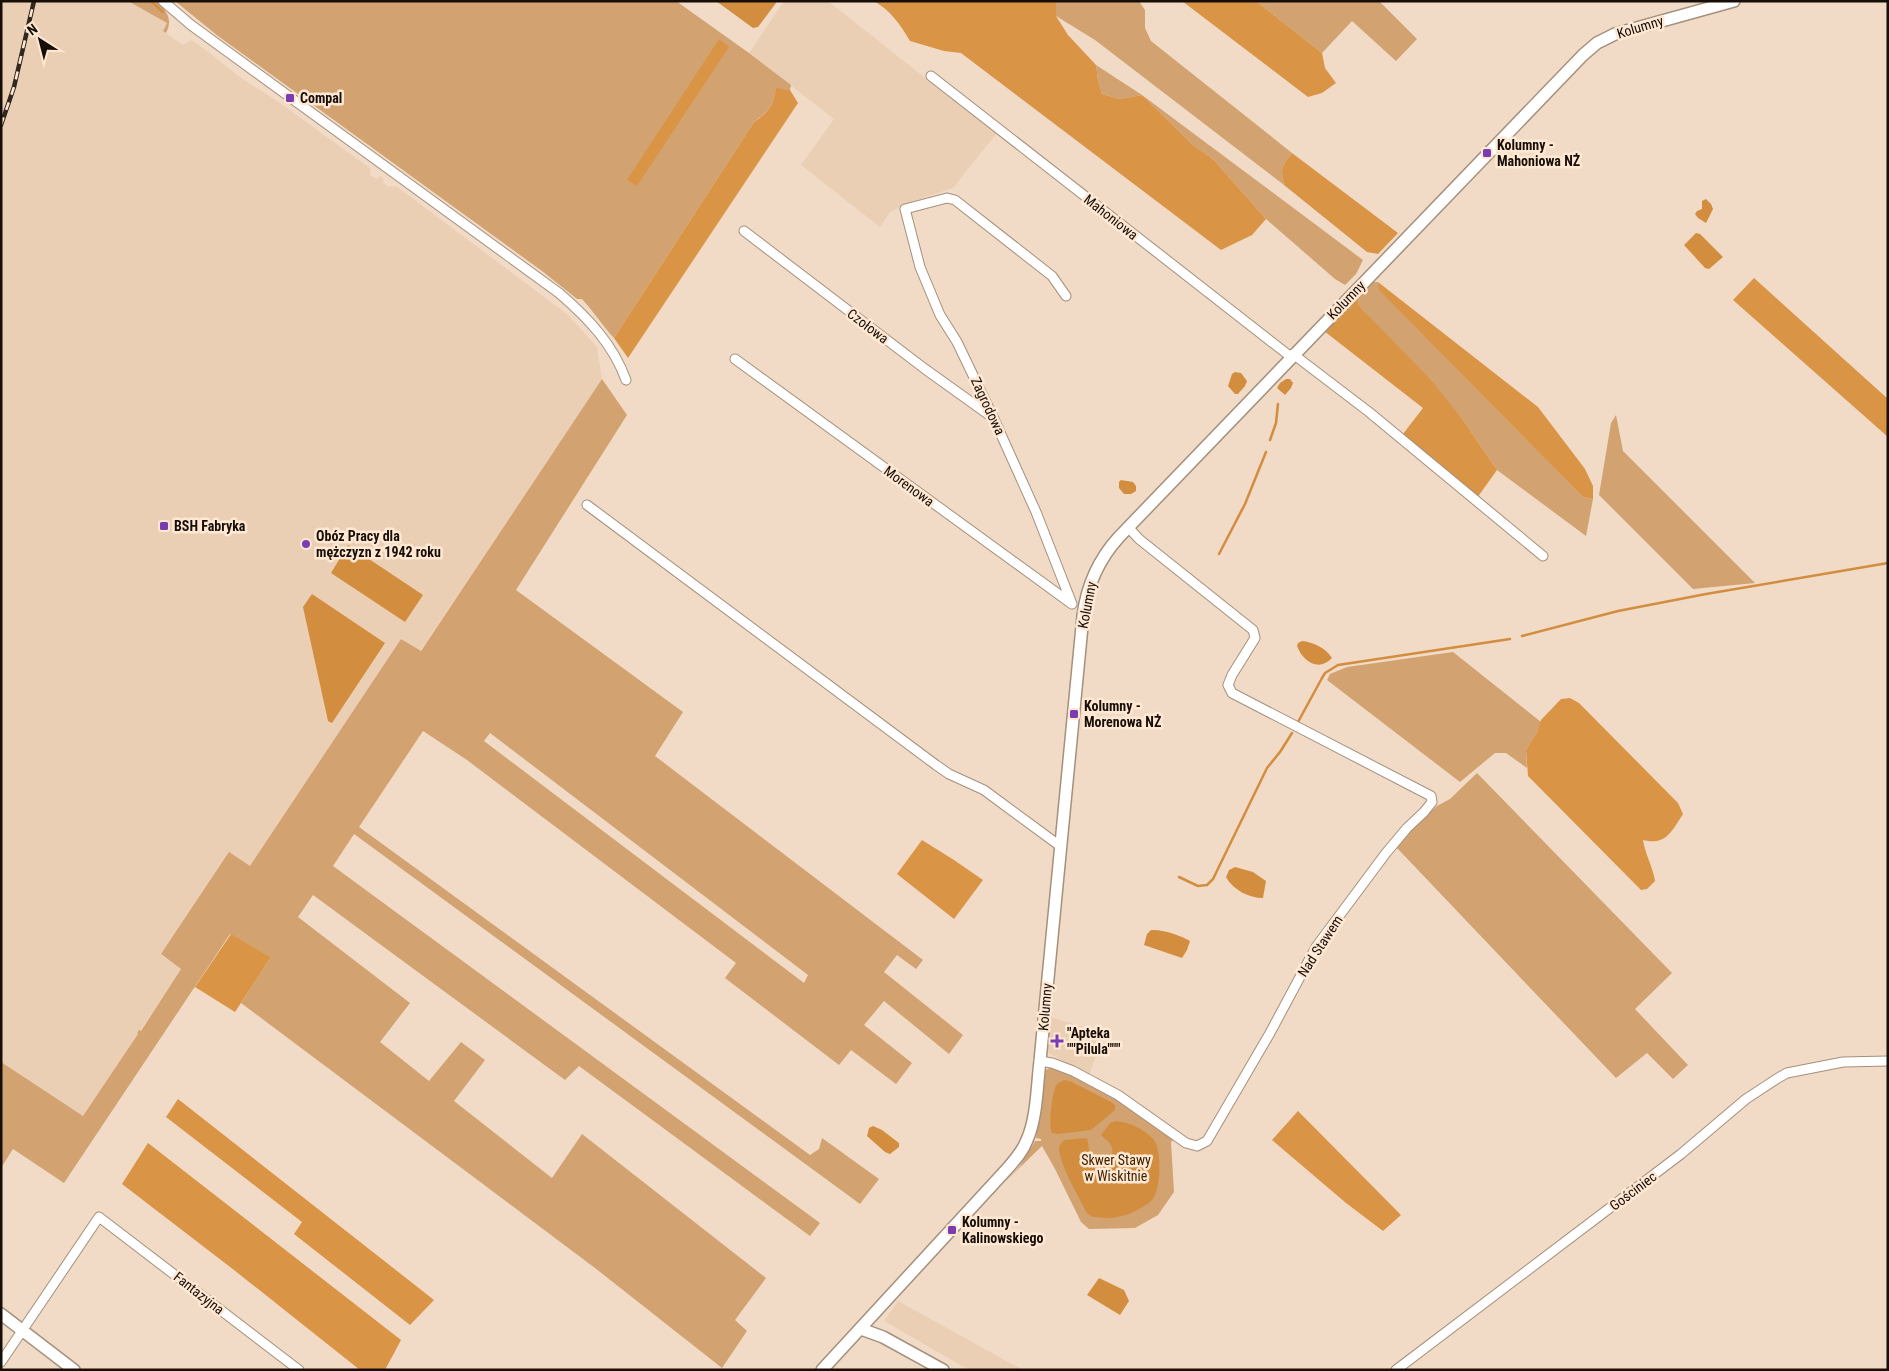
<svg xmlns="http://www.w3.org/2000/svg" width="1889" height="1371" viewBox="0 0 1889 1371" font-family="'Roboto Condensed',sans-serif">
<style>
.built{fill:#ebcfb4}
.green{fill:#d2a271;fill-rule:evenodd}
.forest{fill:#da9446}
.water{fill:#d38d3e}
.lines{fill:none;stroke-linecap:round;stroke-linejoin:round}
.stream{stroke:#d38d3e;stroke-width:2.5}
.minor-casing{stroke:#a4907c;stroke-width:11}
.tertiary-casing{stroke:#a4907c;stroke-width:14}
.minor{stroke:#fff;stroke-width:9}
.tertiary{stroke:#fff;stroke-width:11}
.rail-casing{stroke:#30271e;stroke-width:4.5}
.rail{stroke:#ffe8d3;stroke-width:2.5;stroke-dasharray:8;stroke-linecap:butt}
.poi-dot{fill:#7b3cb1;stroke:#ffe8d3;stroke-width:2}
.labels{text-anchor:middle;stroke-width:5;stroke-linejoin:round;paint-order:stroke}
.street-label{font-size:14px;fill:#160e07;stroke:#ffe8d3}
.poi-label{font-size:14px;font-weight:bold;fill:#160e07;stroke:#ffe8d3;text-anchor:start}
.park-label{font-size:14px;fill:#3f2301;stroke:#ffe8d3}
</style>
<rect width="100%" height="100%" fill="#f1dbc6"/>
<path class="built" d="M1,1h127l28,15 11,7 -4,8 20,14 8,-5 16,11 33,26 37,24 93,67v7l7,4 3,-3 4,3 -1,4 6,4 7,-1 171,128 30,33 5,32 -182,272 -19,-12 -151,228 -21,-14 -68,102 20,14 -41,62 -3,1 1,2 -55,83 -82,-55z
M784,1h44l168,133 -43,54 -45,15 -18,9 -10,15 -79,-62 33,-46 -85,-66z
M1050,1017l54,16 -15,43 -42,-24z
M898,1301l112,62 13,7h-54l-85,-49z"/>
<path class="green" d="M128,1h29c10,11 16,18 9,32l-3,-2 4,-8z
M175,1h501l73,52 42,32 -1,5 -14,-1c-3,18 -8,22 -22,33l-140,216c-12,-13 -20,-26 -32,-39h-5l-35,-28 -324,-235z
M1056,1h83l6,9v18l6,13 141,112c-10,13 -12,15 -8,32l-189,-145 -39,-24z
M1256,1h123l38,38 -21,22 -44,-40 -30,32z
M1096,65l46,30 221,165 -7,14 -11,11 -10,-6 -69,-60 -52,-59 -22,-16 -50,-49 -22,4 -18,-5 -4,-14z
M1372,282h6l2,8 203,207 10,2 -7,37 -89,-66 -34,-50 -101,-111 -6,-10z
M602,379l25,36 -111,175 167,122 -28,44 268,204 -7,9 -19,-14 -13,17 79,63 -14,19 -65,-53 -20,24 48,38 -16,21 -45,-34 -12,15 -114,-87 11,-15 -269,-203 -44,-29 -64,96 451,328 9,-6 3,-11 57,41 -19,25 -506,-370 -21,32 487,357 -10,13 -231,-170 -14,14 -252,-185 -15,22 112,86 -30,39 49,39 32,-39 24,18 -31,41 98,77 30,-44 184,144 -31,42 12,11 -25,37 -127,-100 -354,-265 30,-46 -41,-23 -166,249 -51,-34 -12,19v-106l82,54 55,-82 -1,-1 2,-3 2,1 40,-62 -20,-15 68,-102 21,14 151,-227 20,12zM490,733l318,242 -4,8 -320,-242z
M1616,415l7,36 132,132 -62,6 -94,-94 12,-72z
M1453,652l88,70 -4,10 -11,18 1,18 -21,-15h-11l-35,29 -133,-102 3,-6 17,-7z
M1477,773l195,200 -37,36 53,56 -15,14 -26,-26 -31,25 -219,-230 15,-19 25,-23 13,-7z
M1053,1066l60,29 55,38 5,7 -2,2 3,50 -16,23 -23,13 -46,1 -8,-7 -26,-53 -13,-23 -36,35 14,-15 15,-25h6v-2l-5,-1 10,-68z"/>
<path class="forest" d="M874,1h182v15l12,19 28,30 2,15 4,14 18,5 22,-4 50,49 22,16 52,59 -14,16 -31,15 -260,-197 -17,-2 -34,-10c-10,-17 -19,-30 -36,-40z
M1182,1h74l66,52 3,15 11,15 -14,10 -14,4z
M719,39l10,8 -92,139 -10,-6z
M776,88l14,2 8,13 -170,255 -14,-20 140,-216c15,-11 19,-15 22,-34z
M1292,153l106,80 -20,21 -11,-2 -83,-67c-4,-17 -2,-19 8,-32z
M1754,278l134,121v38l-155,-137z
M1378,282l160,125 47,62 8,17v13l-10,-2 -204,-207z
M1356,299l6,10 68,70 33,41 34,50 -20,28 -74,-64 20,-26 -99,-77z
M1570,698l9,5 99,100 5,11c-11,17 -17,32 -40,26 2,14 10,27 12,41l-8,8 -6,1 -113,-114 -2,-26 11,-18 4,-12 20,-21z
M922,840l32,20 29,20 -29,39 -57,-45z
M231,934l40,23 -36,55 -40,-25z
M178,1099l256,201 -24,25 -116,-91 8,-12 -136,-105z
M1298,1111l103,104 -18,16 -37,-28 -74,-63z
M148,1143l253,197 -16,30h-25l-126,-100 -112,-86z"/>
<path class="water" d="M716,1h59l1,2 -18,24 -5,1z
M1706,199l5,5 2,5 -7,14 -8,-5 -3,-4 2,-3 5,-2v-8z
M1696,233l4,1 23,23 -14,12 -4,-1 -21,-23z
M1235,372l6,1 6,8 -2,5 -7,8h-3l-7,-8 4,-12z
M1286,379h4l3,4 -2,5 -6,7 -8,-7 3,-5z
M1121,480l12,2 3,4v5l-5,3h-7l-5,-6v-6z
M348,545l75,50 -18,27 -74,-49z
M312,594l73,49 -53,80 -4,-2 -25,-114z
M1302,641c11,1 24,7 30,17 -13,14 -29,4 -35,-12l1,-3z
M1235,867l18,5 13,9 -3,17c-14,0 -30,-8 -37,-21l3,-7z
M1151,930c11,-1 29,5 39,11l-3,9 -5,8 -38,-13 3,-11z
M1064,1080l8,2 39,20 4,3v5l-24,20 -33,4 -6,-1c-4,-6 0,-37 3,-45 1,-4 5,-6 9,-8z
M1116,1121c14,1 29,9 38,19 8,10 7,50 -2,60 -10,10 -30,18 -43,18 -8,-1 -16,1 -22,-5 -8,-16 -29,-51 -28,-67l5,-6 23,-2c3,9 0,23 14,22 5,0 8,-2 11,-6 2,-10 -5,-13 -11,-19l9,-12z
M873,1126l9,4 17,13v4l-9,7 -5,-2 -18,-16 2,-8z
M1099,1278l25,12 5,11 -9,14 -33,-20z"/>
<g class="lines">
<path class="stream" d="M151,1l12,11
M1270,440l6,-17 2,-19
M1219,554l26,-50 21,-52
M1522,636l96,-25 88,-17 182,-31
M1298,722l24,-44 3,-5 13,-8 172,-26
M1179,877l19,9 9,-1 6,-6 54,-111 13,-16 12,-19"/>
<defs>
<path id="minor" d="M163,1l28,24 368,268c29,25 54,51 67,87
M931,76l360,281
M744,231l181,138 67,48
M1066,296l-14,-20 -97,-76 -8,-2 -42,11 15,58 20,48 17,27 37,77 42,93 36,92
M1293,354l76,58 174,144
M735,359l337,245
M587,505l349,260 13,9 35,16 76,56
M1040,1061l12,2 21,8 45,24 68,48 11,3 10,-5 63,-108 46,-86 70,-94 21,-25 17,-16 8,-10 -1,-6 -199,-103 -4,-8 4,-10 23,-37 -2,-8 -114,-91 -11,-12
M1,1362l98,-145 200,153
M1396,1370l285,-216 65,-55 32,-21 9,-5 56,-11 45,-1"/>
<path id="tertiary" d="M1,1314l73,56
M861,1329l22,8 60,33
M822,1370l185,-201c8,-9 16,-18 20,-29 10,-22 10,-55 13,-79l43,-445c4,-31 15,-56 36,-79l464,-482 14,-12 18,-9 119,-33"/>
</defs>
<use href="#minor" class="minor-casing"/>
<use href="#tertiary" class="tertiary-casing"/>
<use href="#minor" class="minor"/>
<use href="#tertiary" class="tertiary"/>
<defs>
<path id="rail" d="M1,125l13,-38 20,-86"/>
</defs>
<use href="#rail" class="rail-casing"/>
<use href="#rail" class="rail"/>
</g>
<g class="poi-dot">
<rect x="285" y="93" width="10" height="10" rx="2.5"/>
<rect x="1482" y="148" width="10" height="10" rx="2.5"/>
<rect x="159" y="521" width="10" height="10" rx="2.5"/>
<circle cx="306" cy="544" r="5"/>
<rect x="1069" y="709" width="10" height="10" rx="2.5"/>
<path d="M1054.5 1033.5h5v5h5v5h-5v5h-5v-5h-5v-5h5z"/>
<rect x="947" y="1225" width="10" height="10" rx="2.5"/>
</g>
<g class="labels">
<g class="street-label">
<text transform="translate(1640 27) rotate(-17)" y="5">Kolumny</text>
<text transform="translate(1111 217) rotate(38)" y="5">Mahoniowa</text>
<text transform="translate(1346 300) rotate(-46)" y="5">Kolumny</text>
<text transform="translate(868 326) rotate(37)" y="5">Czołowa</text>
<text transform="translate(988 406) rotate(65)" y="5">Zagrodowa</text>
<text transform="translate(909 486) rotate(36)" y="5">Morenowa</text>
<text transform="translate(1087 605) rotate(-79)" y="5">Kolumny</text>
<text transform="translate(1320 946) rotate(-57)" y="5">Nad Stawem</text>
<text transform="translate(1045 1007) rotate(-85)" y="5">Kolumny</text>
<text transform="translate(1633 1191) rotate(-37)" y="5">Gościniec</text>
<text transform="translate(199 1293) rotate(38)" y="5">Fantazyjna</text>
</g>
<g class="poi-label">
<text x="300" y="103">Compal</text>
<text x="1497" y="150">Kolumny -<tspan x="1497" dy="16">Mahoniowa NŻ</tspan></text>
<text x="174" y="531">BSH Fabryka</text>
<text x="316" y="541">Obóz Pracy dla<tspan x="316" dy="16">mężczyzn z 1942 roku</tspan></text>
<text x="1084" y="711">Kolumny -<tspan x="1084" dy="16">Morenowa NŻ</tspan></text>
<text x="1067" y="1038">"Apteka<tspan x="1067" dy="16">""Pilula"""</tspan></text>
<text x="962" y="1227">Kolumny -<tspan x="962" dy="16">Kalinowskiego</tspan></text>
</g>
<g class="park-label">
<text x="1116" y="1165">Skwer Stawy<tspan x="1116" dy="16">w Wiskitnie</tspan></text>
</g>
</g>
<rect width="1889" height="1371" fill="none" stroke="#160e07" stroke-width="5"/>
<g transform="translate(40 40) rotate(324)" stroke="#ffe8d3" stroke-width="4" paint-order="stroke">
<path d="M0-4L9 19L0 12L-9 19Z" fill="#160e07"/>
<text y="-8" font-size="14" font-weight="bold" text-anchor="middle" fill="#160e07">N</text>
</g>
</svg>
